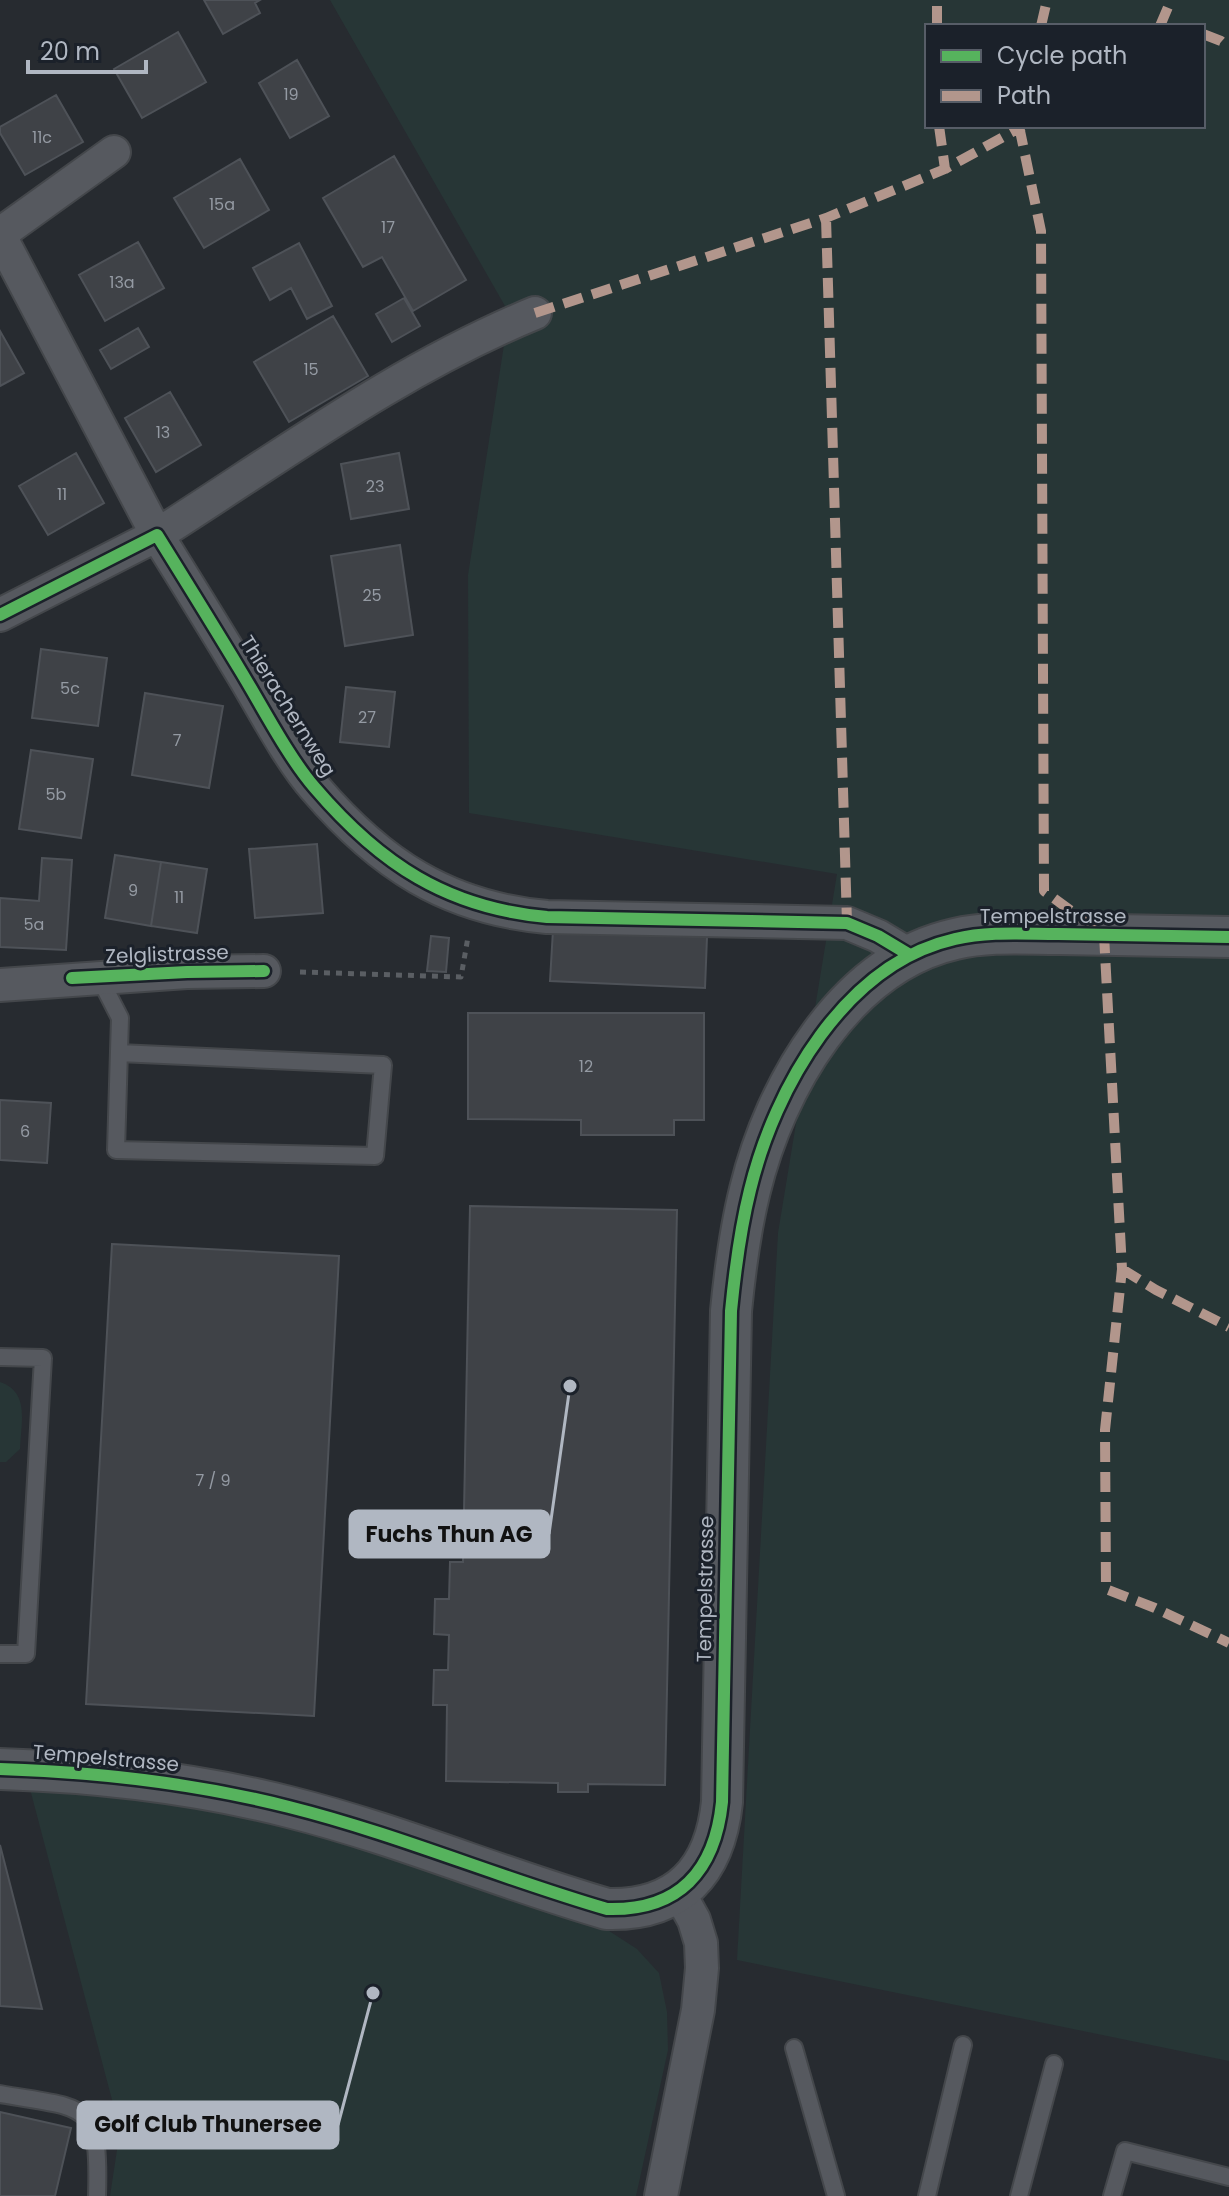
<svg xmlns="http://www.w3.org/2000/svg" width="1229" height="2196" viewBox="0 0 1229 2196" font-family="Poppins,sans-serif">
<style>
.green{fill:#273636;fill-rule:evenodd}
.building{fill:#3f4247;stroke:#4e5258;stroke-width:2}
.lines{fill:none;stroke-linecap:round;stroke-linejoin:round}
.service-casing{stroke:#44474b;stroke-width:20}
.minor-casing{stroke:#44474b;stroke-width:36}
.tertiary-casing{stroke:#44474b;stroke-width:44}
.path{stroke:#5a5e63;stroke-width:5;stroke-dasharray:6 6;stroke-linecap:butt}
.service{stroke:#56595f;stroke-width:16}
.minor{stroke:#56595f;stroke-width:32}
.tertiary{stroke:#56595f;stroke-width:40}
.quiet{stroke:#b2968c;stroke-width:10;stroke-dasharray:20 10;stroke-linecap:butt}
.cycleway-casing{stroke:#1b212a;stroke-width:17}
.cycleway{stroke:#56b35d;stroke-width:12}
.labels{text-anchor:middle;stroke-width:6;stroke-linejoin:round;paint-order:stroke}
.number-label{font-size:16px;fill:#949aa3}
.street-label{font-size:20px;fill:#b0b7c2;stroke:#1b212a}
.leader{fill:none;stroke:#b0b7c2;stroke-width:3}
.callout-dot{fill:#b0b7c2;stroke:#1b212a;stroke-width:3}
.callout{fill:#b0b7c2;stroke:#b0b7c2;stroke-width:3}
.callout-label{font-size:22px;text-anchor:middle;font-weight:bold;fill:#111}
</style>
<rect width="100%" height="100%" fill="#272b30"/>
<path class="green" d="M330,0h899v2061l-492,-101 41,-727 59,-359 -368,-61 -1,-238 41,-262zM927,26h276v100h-276z
M0,1382c30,10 21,40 20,67l-14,13h-6z
M30,1789c71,5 141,10 211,26 124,27 245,74 365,114l31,20 22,24 8,39 1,38 -32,146h-526l10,-66z"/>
<path class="building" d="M204,0h56l-5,3 5,10 -37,21z
M178,32l28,50 -64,36 -28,-49z
M297,60l32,56 -39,22 -31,-55z
M56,95l27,47 -58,33 -25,-42v-6z
M394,156l72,124 -53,31 -31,-54 -19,10 -40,-69z
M240,159l29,51 -65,38 -30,-50z
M138,242l26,46 -59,33 -26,-46z
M299,243l33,63 -25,13 -16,-31 -21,12 -17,-32z
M404,298l16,28 -28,16 -16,-28z
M333,316l35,60 -79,46 -35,-60z
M138,328l11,19 -38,22 -11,-19z
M0,331l24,42 -24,13z
M170,392l31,53 -45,27 -31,-54z
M76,453l28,50 -56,32 -29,-49z
M399,453l10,56 -58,10 -10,-55z
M400,545l13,90 -68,11 -14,-90z
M41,649l66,9 -9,68 -66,-8z
M346,687l49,5 -6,55 -49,-5z
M145,693l78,13 -14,82 -77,-13z
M31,750l62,9 -12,79 -62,-9z
M317,844l6,69 -68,5 -6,-69z
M115,855l46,7 -10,64 -46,-8z
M42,858l30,2 -6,90 -66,-3v-49l39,3z
M161,862l46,7 -10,64 -46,-7z
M553,930l154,7 -2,51 -155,-7z
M431,936l18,2 -3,34 -19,-1z
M468,1013h236v107h-30v15h-93v-15l-113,-1z
M0,1100l51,3 -4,60 -47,-3z
M470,1206l207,4 -12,575 -77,-1v8h-30v-9l-112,-2 1,-76h-14l1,-35h14l1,-35 -15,-1 1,-35h14l1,-37h13z
M112,1244l227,12 -25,460 -228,-12z
M0,1845l42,164 -42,-3z
M0,2112l71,16 -16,68h-55z"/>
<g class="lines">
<defs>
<path id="service" d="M99,977l21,41 -4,132 259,6 8,-91 -264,-12
M0,1357l43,1 -17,296h-26
M794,2048l42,148
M0,2094c86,15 100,5 97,102
M927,2196l36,-151
M1019,2196l35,-132
M1112,2196l13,-45 104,26"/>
<path id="minor" d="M0,234l114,-82
M0,236l157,299c123,-78 242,-166 378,-222
M0,615l157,-80c28,45 56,90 83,135 22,36 48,87 75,118 65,76 132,120 232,129l300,6 31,13 30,18
M0,985l187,-13 77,-1
M661,2196l37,-186 4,-42 -1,-25 -7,-23 -16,-29"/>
<path id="tertiary" d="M0,1769c97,3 194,14 289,38 108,27 211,71 318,102 72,2 108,-38 115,-107l9,-491c4,-41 9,-81 19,-121 25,-103 95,-226 205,-251 34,-8 69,-5 103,-5 57,1 114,2 171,3"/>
</defs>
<use href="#service" class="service-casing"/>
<use href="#minor" class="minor-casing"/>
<use href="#tertiary" class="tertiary-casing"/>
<path class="path" d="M300,972l161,5 7,-40"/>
<use href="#service" class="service"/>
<use href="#minor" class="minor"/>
<use href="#tertiary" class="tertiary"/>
<path class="quiet" d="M937,26v-26
M1041,26l6,-26
M1160,26l11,-26
M1203,34l18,7 8,7
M939,126l6,43
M1019,126l22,105 3,660 60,44 18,334 -17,161 1,159 49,19 74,35
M826,218l21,705
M535,313l291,-95 119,-49 78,-43
M1122,1269l34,21 73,37"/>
<defs>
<path id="cycleway" d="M0,615l157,-80c28,45 56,90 83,135 22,36 48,87 75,118 65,76 132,120 232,129l300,6 31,13 30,18
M72,978l115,-6 77,-1
M0,1769c97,3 194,14 289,38 108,27 211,71 318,102 72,2 108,-38 115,-107l9,-491c4,-41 9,-81 19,-121 25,-103 95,-226 205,-251 34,-8 69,-5 103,-5 57,1 114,2 171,3"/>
</defs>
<use href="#cycleway" class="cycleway-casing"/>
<use href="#cycleway" class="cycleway"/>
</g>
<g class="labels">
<g class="number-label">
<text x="291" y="100">19</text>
<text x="42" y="143">11c</text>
<text x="222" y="210">15a</text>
<text x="388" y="233">17</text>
<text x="122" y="288">13a</text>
<text x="311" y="375">15</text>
<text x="163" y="438">13</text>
<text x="375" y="492">23</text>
<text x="62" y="500">11</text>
<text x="372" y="601">25</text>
<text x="70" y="694">5c</text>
<text x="367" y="723">27</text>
<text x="177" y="746">7</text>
<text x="56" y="800">5b</text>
<text x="133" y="896">9</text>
<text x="179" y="903">11</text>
<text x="34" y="930">5a</text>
<text x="586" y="1072">12</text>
<text x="25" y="1137">6</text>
<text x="213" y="1486">7 / 9</text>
</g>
<g class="street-label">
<text transform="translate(288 706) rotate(58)" y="7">Thierachernweg</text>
<text x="1053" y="923">Tempelstrasse</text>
<text transform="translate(167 954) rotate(-2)" y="7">Zelglistrasse</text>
<text transform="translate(705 1589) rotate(-89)" y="7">Tempelstrasse</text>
<text transform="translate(106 1758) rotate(5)" y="7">Tempelstrasse</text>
</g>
</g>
<path class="leader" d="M570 1386L549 1534M373 1993L338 2125"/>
<g class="callout-dot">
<circle cx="570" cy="1386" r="8"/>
<circle cx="373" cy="1993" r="8"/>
</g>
<g class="callout">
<rect x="350" y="1511" width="199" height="46" rx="8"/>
<rect x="78" y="2102" width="260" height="46" rx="8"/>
</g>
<g class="callout-label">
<text x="449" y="1542">Fuchs Thun AG</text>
<text x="208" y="2132">Golf Club Thunersee</text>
</g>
<rect x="925" y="24" width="280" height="104" fill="#1b212a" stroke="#575d67" stroke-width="2"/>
<rect x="941" y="50" width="40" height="12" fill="#56b35d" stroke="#575d67" stroke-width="2"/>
<text x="997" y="64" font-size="24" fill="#b0b7c2">Cycle path</text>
<rect x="941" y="90" width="40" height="12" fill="#b2968c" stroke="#575d67" stroke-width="2"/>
<text x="997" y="104" font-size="24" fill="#b0b7c2">Path</text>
<path d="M28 60v12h118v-12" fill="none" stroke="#b0b7c2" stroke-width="4"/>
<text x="40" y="60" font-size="24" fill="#b0b7c2" stroke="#1b212a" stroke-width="6" paint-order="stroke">20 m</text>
</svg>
